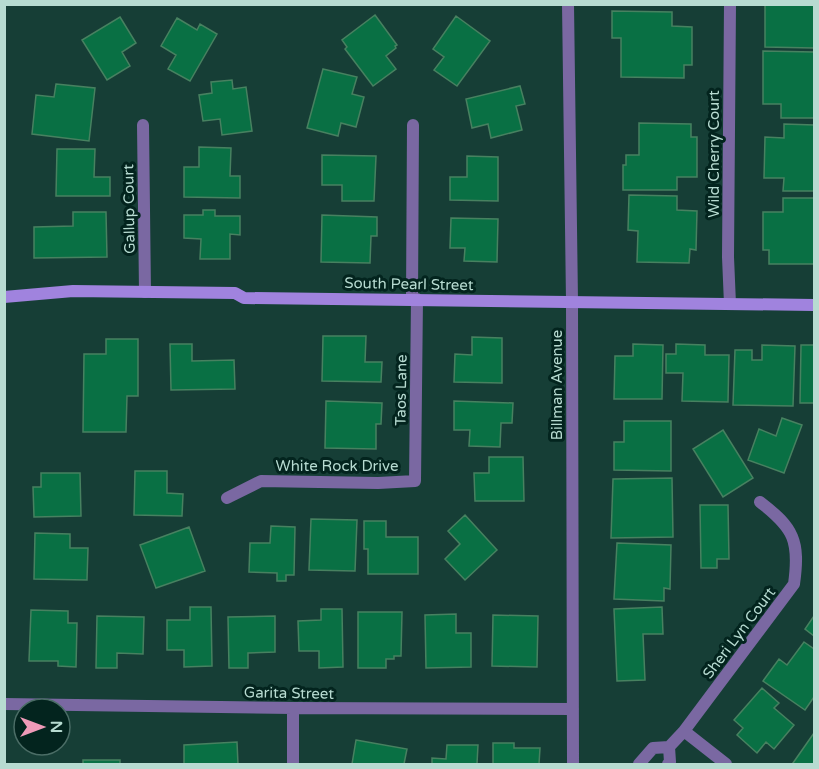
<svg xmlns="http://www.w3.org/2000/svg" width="819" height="769" viewBox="0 0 819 769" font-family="'Varela Round',sans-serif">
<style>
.building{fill:#097044;stroke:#478160;stroke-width:1.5}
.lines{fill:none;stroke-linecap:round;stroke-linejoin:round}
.street{stroke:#7a68a2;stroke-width:12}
.secondary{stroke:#a083de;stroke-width:12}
.labels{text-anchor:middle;stroke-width:6;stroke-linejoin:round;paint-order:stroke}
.street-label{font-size:15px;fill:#b7dbd1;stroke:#03241e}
</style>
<rect width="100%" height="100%" fill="#163e36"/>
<path class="building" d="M765,4h49v44l-49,-1z
M612,11l60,1v14l20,1v38h-8v13l-63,-1v-39h-9z
M375,15l22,30 -2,1 1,2 -10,8 10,13 -23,17 -28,-37 2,-2 -5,-7z
M456,16l34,25 -33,45 -23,-16 10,-13 -11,-8z
M120,17l16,26 -14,9 8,14 -23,14 -25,-40z
M177,18l20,12 3,-6 17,10 -27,47 -22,-12 8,-14 -15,-9z
M763,51l51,1v66h-33v-14h-18z
M323,69l34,8 -5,17 12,3 -8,30 -15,-4 -3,13 -31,-8z
M232,80l1,9 13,-2 6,44 -30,4 -2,-16 -17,2 -4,-26 13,-2 -1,-11z
M56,84l39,4 -6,53 -57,-7 4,-39 18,2z
M520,86l5,18 -9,2 6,24 -31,8 -3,-14 -16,4 -6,-29z
M639,123l52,1v13h6v40h-20v13h-54v-25h3v-10h13z
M784,124l30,1v66h-31l1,-13h-20l1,-41 19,1z
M199,147l32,1 -1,28h10v22l-56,-1v-30h15z
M57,149h38l-1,28h16v19h-54z
M322,155l54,1 -2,45h-32v-16h-20z
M467,156l31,1v44l-48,-1v-23h17z
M629,195l48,1v14l20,1 -1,39 -6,-1 -1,14 -52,-1 1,-31 -10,-1z
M783,198h31v66h-45v-14h-6v-38h20z
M203,210h12v6h25v19l-10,-1v25h-30l1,-20 -17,-1v-23h19z
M73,212h33l1,45 -73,1v-31l39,-1z
M322,215l55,2v19h-6l-1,27 -49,-1z
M451,218l47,1 -1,43 -33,-1 1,-13h-15z
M323,336h43l-1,26h17l-1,20 -59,-1z
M472,337l30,1v45l-48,-1 1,-28 17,1z
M106,339h32v57h-11l-1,36h-43l1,-78h22z
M170,344h22v17l42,-1 1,29 -64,1z
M633,344l30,1 -1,54h-48l1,-43h18z
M676,344l29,1v10h24l-1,47 -46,-1 1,-28h-17v-19h10z
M762,345l33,1 -2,60 -60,-1 2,-55h17v10h10z
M801,345h13v58h-14z
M326,401l56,2 -1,21h-5v25l-51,-1z
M454,401l59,2 -1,20h-11l-1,24 -31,-1 1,-16h-16z
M782,418l20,7 -18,48 -36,-13 11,-31 17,7z
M624,421h47v50l-57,-1v-28h10z
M723,430l30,48 -30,19 -30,-48z
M489,457h34l1,44h-49l-1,-28h15z
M135,471h32v22l16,1 -1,22 -48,-1z
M41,473h39l1,43 -47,1 -1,-30h8z
M672,478l1,59 -62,1 2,-59z
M700,505h28l1,54h-12v9h-16z
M465,515l32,35 -32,30 -20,-21 15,-15 -12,-13z
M311,519l46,1 -2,51 -46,-1z
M364,521h22v16h32v37h-50v-25h-4z
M271,526l24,1 -1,48h-8v6h-9v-8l-28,-1 1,-29h20z
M189,527l16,44 -49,17 -16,-43z
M35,533l35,1v14h18l-1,32 -53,-1z
M617,543l54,2 -1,44 -6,-1v13l-50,-2z
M190,607h21l1,59 -28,1v-17h-17v-30h23z
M662,607l1,27h-20l2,46 -28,1 -3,-72z
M321,609h21l1,58 -24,1v-17h-20l-1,-30 23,-1z
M31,610l37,1v12h9l-1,44 -18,-1v-5h-29z
M358,612h44l-1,44h-7v3h-8v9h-28z
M456,614v19h15v34l-45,1 -1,-53z
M493,615l45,1 -1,51 -45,-1z
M97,616l47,1 -1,37 -26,-1v15h-21z
M275,616v36l-27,1v15h-19l-1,-51z
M814,616v20l-9,-7z
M804,642l10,7v48l-9,13 -42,-29 16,-22 8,6z
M762,688l17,15 -5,5 20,17 -20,24 -8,-7 -9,11 -20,-18 6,-7 -9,-8z
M814,733v31h-20l-1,-1z
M356,740l51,9 -3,15h-52z
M237,742l1,22h-54v-19z
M493,743h21v5h26l-1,16h-46z
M447,745h31l-1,19h-45v-6l14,1z
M83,760h37v4h-37z"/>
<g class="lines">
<path class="street" d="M568,4l4,297 1,463
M143,125l2,167
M412,299l1,-174
M730,304l-2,-47 2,-253
M227,498l34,-17 117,2 37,-2 2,-182
M4,704l289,4 280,1
M293,708v56
M684,731l42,33
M639,764l14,-16 16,-1 15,-16 110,-147c6,-43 0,-56 -34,-82
M668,764l2,-2 -1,-15"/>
<path class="secondary" d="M4,297l69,-6 162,2 9,5 570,7"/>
</g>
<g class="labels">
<g class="street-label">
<text transform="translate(714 154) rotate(-90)" y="5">Wild Cherry Court</text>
<text transform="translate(129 209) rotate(-91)" y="5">Gallup Court</text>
<text transform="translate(409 284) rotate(1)" y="5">South Pearl Street</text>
<text transform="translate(557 385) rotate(-90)" y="5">Billman Avenue</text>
<text transform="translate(401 390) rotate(-89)" y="5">Taos Lane</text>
<text x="337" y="471">White Rock Drive</text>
<text transform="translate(739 633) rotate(-53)" y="5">Sheri Lyn Court</text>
<text transform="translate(289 693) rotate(1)" y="5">Garita Street</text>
</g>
</g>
<rect width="819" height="769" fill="none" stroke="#b7dbd1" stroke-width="12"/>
<g transform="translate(42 727) rotate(90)"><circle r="28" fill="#03241e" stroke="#4b6d66" stroke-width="1.5"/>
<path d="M0-4.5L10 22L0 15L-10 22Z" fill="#ef9ab8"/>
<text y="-9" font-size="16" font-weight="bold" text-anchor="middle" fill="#b7dbd1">N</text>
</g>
</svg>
